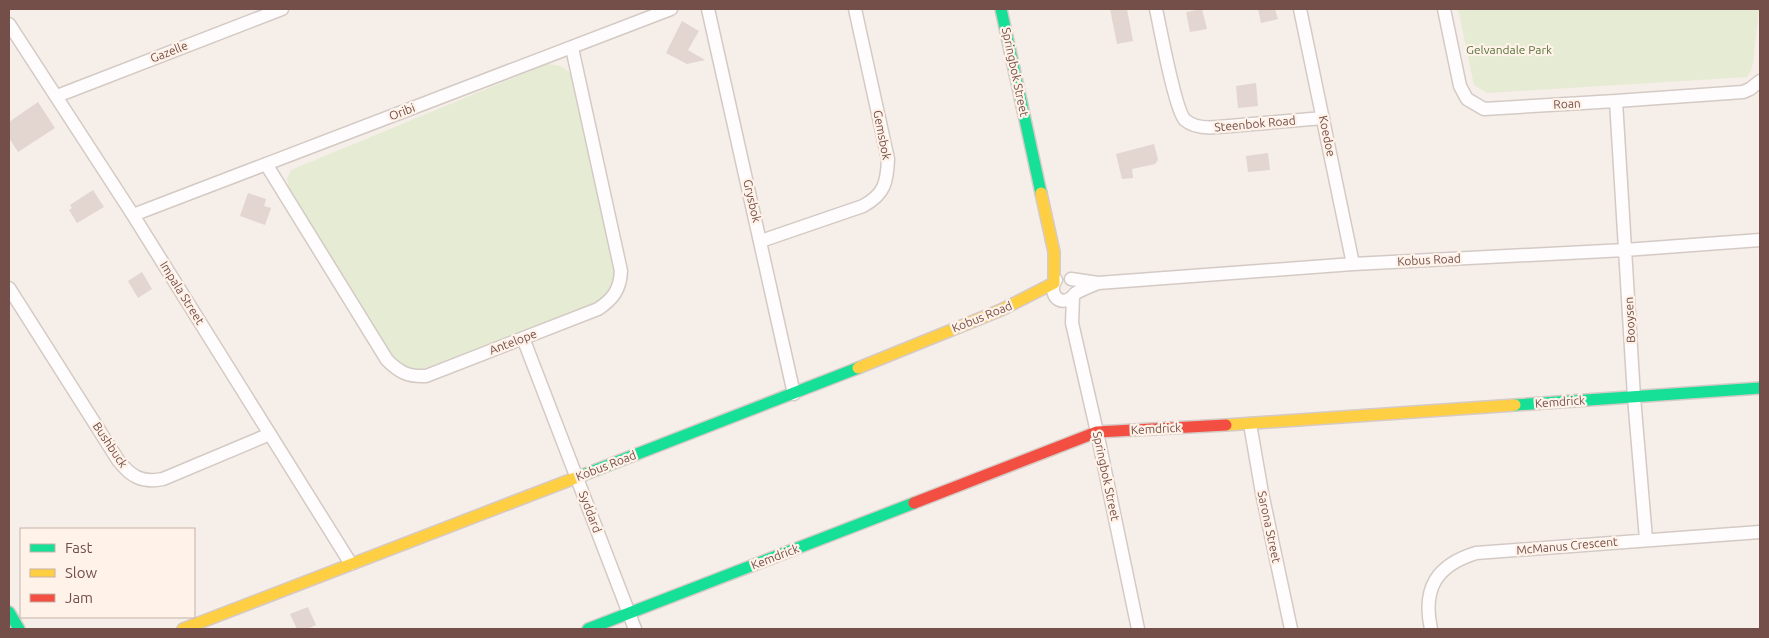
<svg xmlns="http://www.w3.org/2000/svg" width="1769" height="638" viewBox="0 0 1769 638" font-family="Ubuntu,sans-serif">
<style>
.green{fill:#e6ebd3}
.building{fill:#e3d5d0}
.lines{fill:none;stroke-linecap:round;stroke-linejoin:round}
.street-casing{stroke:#d4cac5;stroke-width:15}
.fast-casing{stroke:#d6cac6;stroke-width:14}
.slow-casing{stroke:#d6cac6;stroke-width:14}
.jam-casing{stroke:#d6cac6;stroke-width:14}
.street{stroke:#fefcfc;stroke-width:12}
.fast{stroke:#16e098;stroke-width:11}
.slow{stroke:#ffcf43;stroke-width:11}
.jam{stroke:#f24e42;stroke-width:11}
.labels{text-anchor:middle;stroke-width:4.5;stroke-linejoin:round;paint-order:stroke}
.park-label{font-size:12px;fill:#58743e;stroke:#fff2e8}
.street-label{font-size:12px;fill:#744f49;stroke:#fff2e8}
</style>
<rect width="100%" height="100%" fill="#f6eee8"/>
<path class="green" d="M1458,9h301l-6,54 -2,7 -4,7 -260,16 -13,-8z
M547,64c11,1 20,3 26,13l41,196c-2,17 -7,21 -21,31l-176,67c-12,-2 -18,-7 -25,-16l-103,-167 -2,-9 4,-9z"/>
<path class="building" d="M1110,9h17l6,32 -16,3z
M1202,9l5,20 -17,3 -4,-20z
M1258,9h17l3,10 -17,4z
M682,21l17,10 -11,19 17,10 -18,4 -21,-11z
M1256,83l2,23 -20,2 -2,-22z
M38,102l17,26 -37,24 -9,-14v-16z
M1154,144l4,16 -3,4 -23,5 1,9 -11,1 -6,-25z
M1268,153l2,17 -22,2 -2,-16z
M93,190l11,17 -27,16 -8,-13 3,-2 -2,-3z
M248,193l18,6 -2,7 7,2 -6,17 -25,-9z
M142,272l10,17 -14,9 -10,-17z
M308,607l8,18 -9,4h-10l-7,-15z"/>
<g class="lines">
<defs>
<path id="street" d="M708,9l86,385
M1156,9c4,18 19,101 29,111 9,8 22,8 33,7l105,-9
M1300,9l53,255
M1444,9l16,77 7,13 17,10 132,-8 127,-9 7,-3 10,-8
M9,24l124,191 218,349
M57,96l225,-87
M1616,101l18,296 12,142
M266,164l121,196c12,12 21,17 39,16l172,-67c15,-10 22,-19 23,-38l-49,-223
M133,215l538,-206
M761,241l102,-35c22,-12 24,-24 25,-47l-33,-150
M1071,279l27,4 255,-19 272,-14 135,-10
M1056,280c-7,9 -1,24 11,20 5,-1 6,-5 9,-7 6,-4 15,-7 22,-10
M9,288l109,172c13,17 24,23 45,19l107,-45
M1073,297l-1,26 25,109 41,197
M523,338l112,291
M1250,424l12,69 29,136
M1431,629c-9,-41 6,-64 45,-76l284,-21"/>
<path id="fast" d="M1001,9l40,184
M1515,405l245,-17
M583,475l275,-107
M9,612l10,17
M588,629l326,-126"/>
<path id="slow" d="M858,368l143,-58 53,-27v-31l-13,-59
M1226,425l289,-20
M183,629l400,-154"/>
<path id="jam" d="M914,503l183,-71 129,-7"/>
</defs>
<use href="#street" class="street-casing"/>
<use href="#fast" class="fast-casing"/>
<use href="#slow" class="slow-casing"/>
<use href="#jam" class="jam-casing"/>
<use href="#street" class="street"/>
<use href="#fast" class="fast"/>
<use href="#slow" class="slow"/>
<use href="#jam" class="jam"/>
</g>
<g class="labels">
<g class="park-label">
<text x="1509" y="54">Gelvandale Park</text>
</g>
<g class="street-label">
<text transform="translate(169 52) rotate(-21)" y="4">Gazelle</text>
<text transform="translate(1015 72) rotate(78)" y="4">Springbok Street</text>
<text transform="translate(1567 104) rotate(-3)" y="4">Roan</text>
<text transform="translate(402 112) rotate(-21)" y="4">Oribi</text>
<text transform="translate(1255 124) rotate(-5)" y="4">Steenbok Road</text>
<text transform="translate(882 135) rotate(79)" y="4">Gemsbok</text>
<text transform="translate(1327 136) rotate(78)" y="4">Koedoe</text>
<text transform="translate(752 201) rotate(77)" y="4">Grysbok</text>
<text transform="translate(1429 260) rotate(-3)" y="4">Kobus Road</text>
<text transform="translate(182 293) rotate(58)" y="4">Impala Street</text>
<text transform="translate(982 317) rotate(-22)" y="4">Kobus Road</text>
<text transform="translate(1630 320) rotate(-93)" y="4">Booysen</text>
<text transform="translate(513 342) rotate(-21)" y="4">Antelope</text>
<text transform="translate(1560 402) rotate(-4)" y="4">Kemdrick</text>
<text transform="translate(1156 429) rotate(-3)" y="4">Kemdrick</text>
<text transform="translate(110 445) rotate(56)" y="4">Bushbuck</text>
<text transform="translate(606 466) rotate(-21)" y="4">Kobus Road</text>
<text transform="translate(1106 476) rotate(78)" y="4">Springbok Street</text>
<text transform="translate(590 512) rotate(69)" y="4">Syddard</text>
<text transform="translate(1269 527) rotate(78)" y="4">Sarona Street</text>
<text transform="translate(1567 546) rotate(-5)" y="4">McManus Crescent</text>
<text transform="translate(775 557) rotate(-21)" y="4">Kemdrick</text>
</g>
</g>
<rect width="1769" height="638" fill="none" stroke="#744f49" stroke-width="20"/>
<rect x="20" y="528" width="175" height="90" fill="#fff2e8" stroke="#c7b1a8"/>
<rect x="30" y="544" width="25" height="8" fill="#16e098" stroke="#c7b1a8"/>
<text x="65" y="553" font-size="15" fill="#744f49">Fast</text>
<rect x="30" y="569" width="25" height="8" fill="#ffcf43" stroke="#c7b1a8"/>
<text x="65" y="578" font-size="15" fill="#744f49">Slow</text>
<rect x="30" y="594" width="25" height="8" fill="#f24e42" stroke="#c7b1a8"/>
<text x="65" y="603" font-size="15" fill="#744f49">Jam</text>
</svg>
